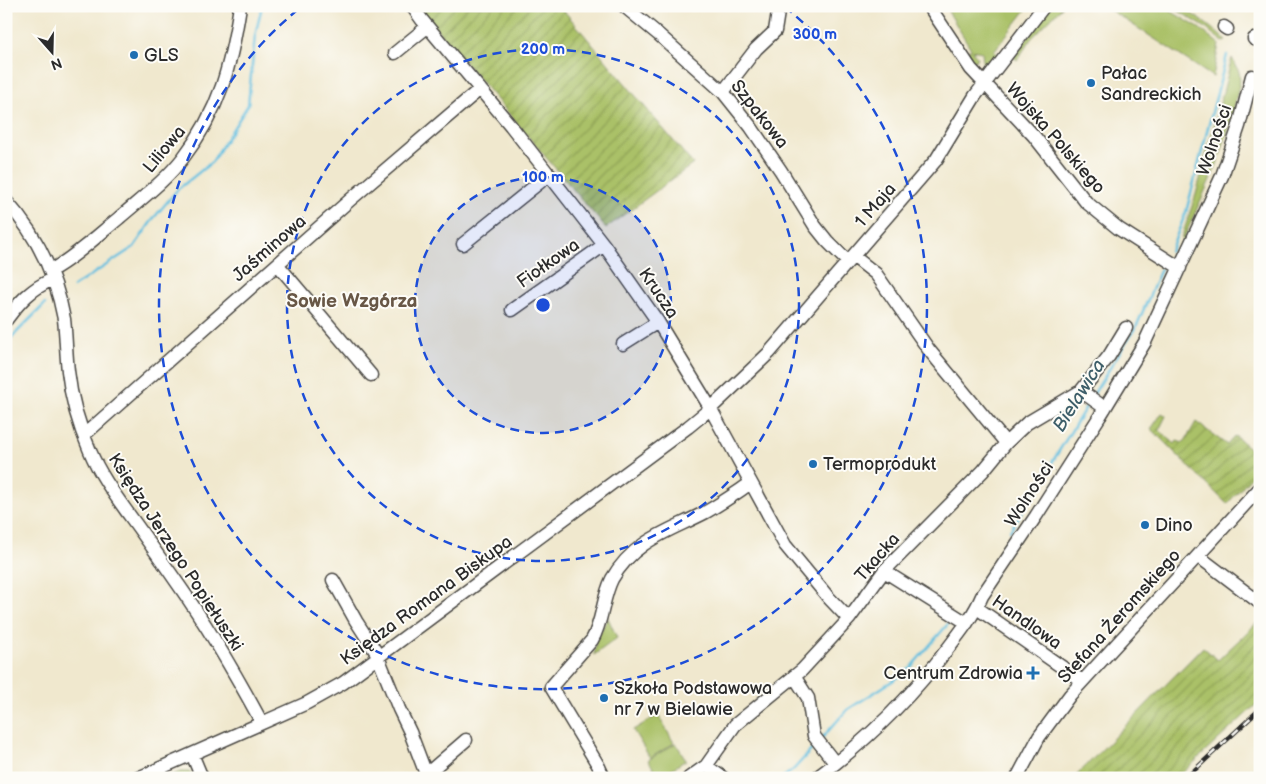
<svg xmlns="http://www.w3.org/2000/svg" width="1266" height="784" viewBox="0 0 1266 784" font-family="'Balsamiq Sans',sans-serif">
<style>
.green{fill:#aac167;stroke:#6a7649}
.garden{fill:url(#garden-furrows);stroke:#6a7649}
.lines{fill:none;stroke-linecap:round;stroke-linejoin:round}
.stream{stroke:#62bfe0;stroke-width:2.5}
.minor-casing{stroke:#494743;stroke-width:15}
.minor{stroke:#fff;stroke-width:12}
.rail-casing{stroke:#2b2b2b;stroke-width:4.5}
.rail{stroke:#fdfcf7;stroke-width:2.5;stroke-dasharray:8;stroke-linecap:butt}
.ring{fill:none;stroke:#1d4ed8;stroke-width:2.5;stroke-dasharray:9 6}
.poi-dot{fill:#1f6fb2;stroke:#fdfcf7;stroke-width:2}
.labels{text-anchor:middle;stroke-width:4;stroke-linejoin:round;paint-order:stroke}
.poi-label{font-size:18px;fill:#2b2b2b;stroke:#fdfcf7;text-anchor:start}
.street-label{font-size:18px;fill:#2b2b2b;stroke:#fdfcf7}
.neighbourhood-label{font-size:19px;font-weight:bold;fill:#685746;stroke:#fdfcf7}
.water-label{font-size:19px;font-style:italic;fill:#3e5f6a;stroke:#fdfcf7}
.centre{fill:#1d4ed8;stroke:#fdfcf7;stroke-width:2.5}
.ring-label{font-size:15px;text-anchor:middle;font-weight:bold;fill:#1d4ed8;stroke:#fdfcf7;stroke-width:4;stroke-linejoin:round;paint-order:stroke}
</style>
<defs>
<pattern id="garden-furrows" width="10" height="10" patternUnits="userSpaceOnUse" patternTransform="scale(1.25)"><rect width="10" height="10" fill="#aac167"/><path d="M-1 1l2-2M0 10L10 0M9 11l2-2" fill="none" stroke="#8b9d55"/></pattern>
</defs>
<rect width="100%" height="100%" fill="#fdfcf7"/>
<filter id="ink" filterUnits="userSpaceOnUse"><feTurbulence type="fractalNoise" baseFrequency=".02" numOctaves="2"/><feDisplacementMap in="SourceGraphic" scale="10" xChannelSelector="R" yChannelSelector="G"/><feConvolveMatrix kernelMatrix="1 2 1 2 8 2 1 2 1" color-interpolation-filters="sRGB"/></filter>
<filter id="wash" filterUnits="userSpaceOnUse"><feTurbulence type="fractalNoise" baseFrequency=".0096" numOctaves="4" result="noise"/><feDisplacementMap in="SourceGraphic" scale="20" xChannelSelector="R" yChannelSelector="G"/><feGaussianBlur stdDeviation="1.12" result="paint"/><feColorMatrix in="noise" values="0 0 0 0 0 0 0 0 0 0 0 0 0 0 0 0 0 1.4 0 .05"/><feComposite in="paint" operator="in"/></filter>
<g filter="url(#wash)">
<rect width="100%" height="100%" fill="#f0e8ce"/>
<path class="green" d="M945,6h84l-35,45 5,5c-5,7 -9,14 -18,12l2,-5 -1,-11 -10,-2 5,8 -4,5 -7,-12 5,-2z
M1051,6h12l-32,33 -14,21 -4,-3z
M1104,6h58l37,22 20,16 -6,33z
M1170,6c16,0 45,24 56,35l-3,1 -20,-16z
M1232,58l7,14 1,9 -8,37 -15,46 -34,76 -2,-1 15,-45z
M608,618l9,20 -23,17 2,-15z
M658,715l16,28 -24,15 -17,-28z
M676,743l10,17 -27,17 -11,-17z
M180,772h9l7,6h-30z"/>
<path class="garden" d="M417,6h143l133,158 -87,64z
M1162,413l4,3 -7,14 16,14 2,-3 6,2 2,-2 11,-19 31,23 8,-9 25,21v10l-33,37 -76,-75z
M1260,620v81l-83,77h-103l129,-131 15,13z"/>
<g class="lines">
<path class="stream" d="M1170,252l16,-40 41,-157
M73,287l61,-40 19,-28 24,-29 35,-28 36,-57 7,-69 7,-30
M6,350l3,-10 36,-36
M1093,395l44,-70 24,-56
M1010,531l79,-129
M822,738l25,-28 50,-32 13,-10 38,-44
M782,778l11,-8 22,-24"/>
</g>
</g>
<g filter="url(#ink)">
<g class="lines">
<defs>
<path id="minor" d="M412,6l10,14 89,106 93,119 54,77 50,82 77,141 43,52 21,22
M624,6l34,28 65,58 28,35 30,44 34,55 12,15 21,21
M929,6l42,63 63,67 52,66 33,27 61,39
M1224,27l3,2
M1254,39l3,1
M395,53l32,-26
M723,92l33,-43 19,-18 4,-25
M6,201c30,33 50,74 58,118 2,17 2,35 4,52 3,28 11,55 22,80 10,24 25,44 40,65 16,22 32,45 48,68 31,44 58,91 84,139
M463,244l87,-70
M853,256l23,18 53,76 77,93
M278,265l93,110
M50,271c25,-14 47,-35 69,-53 22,-19 46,-37 64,-60 37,-48 48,-93 57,-152
M512,310l92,-65
M6,320c14,-19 25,-31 47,-41
M623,344l35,-22
M1081,391l28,-35 17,-28
M84,435l266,-235 130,-111
M1198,556l62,47
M884,571l83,52
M333,580l23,41 20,31 23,57 11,23 16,42
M977,608l105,73
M794,676l14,22 6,38 21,27
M192,754l10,24
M706,766l17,12
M138,778l169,-75 36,-20 345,-256 22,-18 38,-36 21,-20 167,-193 39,-64 69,-90
M422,778l44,-38
M604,778l-6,-13 -47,-78 41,-47c11,-19 10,-41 20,-61 22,-39 58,-48 94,-67 16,-9 30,-19 45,-29
M689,778l17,-12 29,-41 67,-55 47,-51 35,-48 99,-100 23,-28 21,-20 54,-32 24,17
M816,778c51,-37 95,-81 133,-131 12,-16 25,-32 33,-51l54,-80 64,-100 45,-74 77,-166 17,-50 13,-50 8,2
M1017,778l22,-41 31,-42 190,-207"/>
</defs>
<use href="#minor" class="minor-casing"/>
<use href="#minor" class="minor"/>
<defs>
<path id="rail" d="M1186,778l74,-69"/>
</defs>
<use href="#rail" class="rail-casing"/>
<use href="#rail" class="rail"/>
</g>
</g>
<circle cx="543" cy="305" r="128" fill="#1d4ed8" fill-opacity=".12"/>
<g class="ring">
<circle cx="543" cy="305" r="128"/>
<circle cx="543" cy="305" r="256"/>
<path d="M785 7A384 384 0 1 1 301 7"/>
</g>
<g class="poi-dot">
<circle cx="134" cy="55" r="5"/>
<circle cx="1091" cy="83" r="5"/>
<circle cx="813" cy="464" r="5"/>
<circle cx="1145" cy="525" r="5"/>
<path d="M1030.5 665.5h5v5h5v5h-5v5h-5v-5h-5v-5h5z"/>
<circle cx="604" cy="698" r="5"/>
</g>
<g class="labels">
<g class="poi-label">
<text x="144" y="61">GLS</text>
<text x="1101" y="79">Pałac<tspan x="1101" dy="21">Sandreckich</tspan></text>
<text x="823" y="470">Termoprodukt</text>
<text x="1155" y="531">Dino</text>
<text x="1023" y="679" text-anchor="end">Centrum Zdrowia</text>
<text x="614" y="694">Szkoła Podstawowa<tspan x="614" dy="21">nr 7 w Bielawie</tspan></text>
</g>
<g class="street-label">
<text transform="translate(760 114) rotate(52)" y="6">Szpakowa</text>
<text transform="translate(1056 138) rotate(49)" y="6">Wojska Polskiego</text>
<text transform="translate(1214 140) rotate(-71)" y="6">Wolności</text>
<text transform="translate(164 149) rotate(-50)" y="6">Liliowa</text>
<text transform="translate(875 205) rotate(-49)" y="6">1 Maja</text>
<text transform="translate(269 248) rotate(-41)" y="6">Jaśminowa</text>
<text transform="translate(548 263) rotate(-35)" y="6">Fiołkowa</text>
<text transform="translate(659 293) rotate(56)" y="6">Krucza</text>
<text transform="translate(1029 494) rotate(-57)" y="6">Wolności</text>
<text transform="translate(176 552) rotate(57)" y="6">Księdza Jerzego Popiełuszki</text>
<text transform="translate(877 557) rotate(-49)" y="6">Tkacka</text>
<text transform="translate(426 600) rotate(-36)" y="6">Księdza Romana Biskupa</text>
<text transform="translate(1119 616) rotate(-48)" y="6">Stefana Żeromskiego</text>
<text transform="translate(1027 622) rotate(35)" y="6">Handlowa</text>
</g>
<g class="neighbourhood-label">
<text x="352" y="307">Sowie Wzgórza</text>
</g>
<g class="water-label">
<text transform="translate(1078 395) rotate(-58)" y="7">Bielawica</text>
</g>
</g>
<circle cx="543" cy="305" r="8" class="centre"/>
<g class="ring-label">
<text x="815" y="39">300 m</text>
<text x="543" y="54">200 m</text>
<text x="543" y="182">100 m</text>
</g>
<rect width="1266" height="784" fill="none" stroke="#fdfcf7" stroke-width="25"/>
<g transform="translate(52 52) rotate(160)" stroke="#fdfcf7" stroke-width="4" paint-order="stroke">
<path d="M0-4L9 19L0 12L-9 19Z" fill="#2b2b2b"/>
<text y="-8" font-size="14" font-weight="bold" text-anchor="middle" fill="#2b2b2b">N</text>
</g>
</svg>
